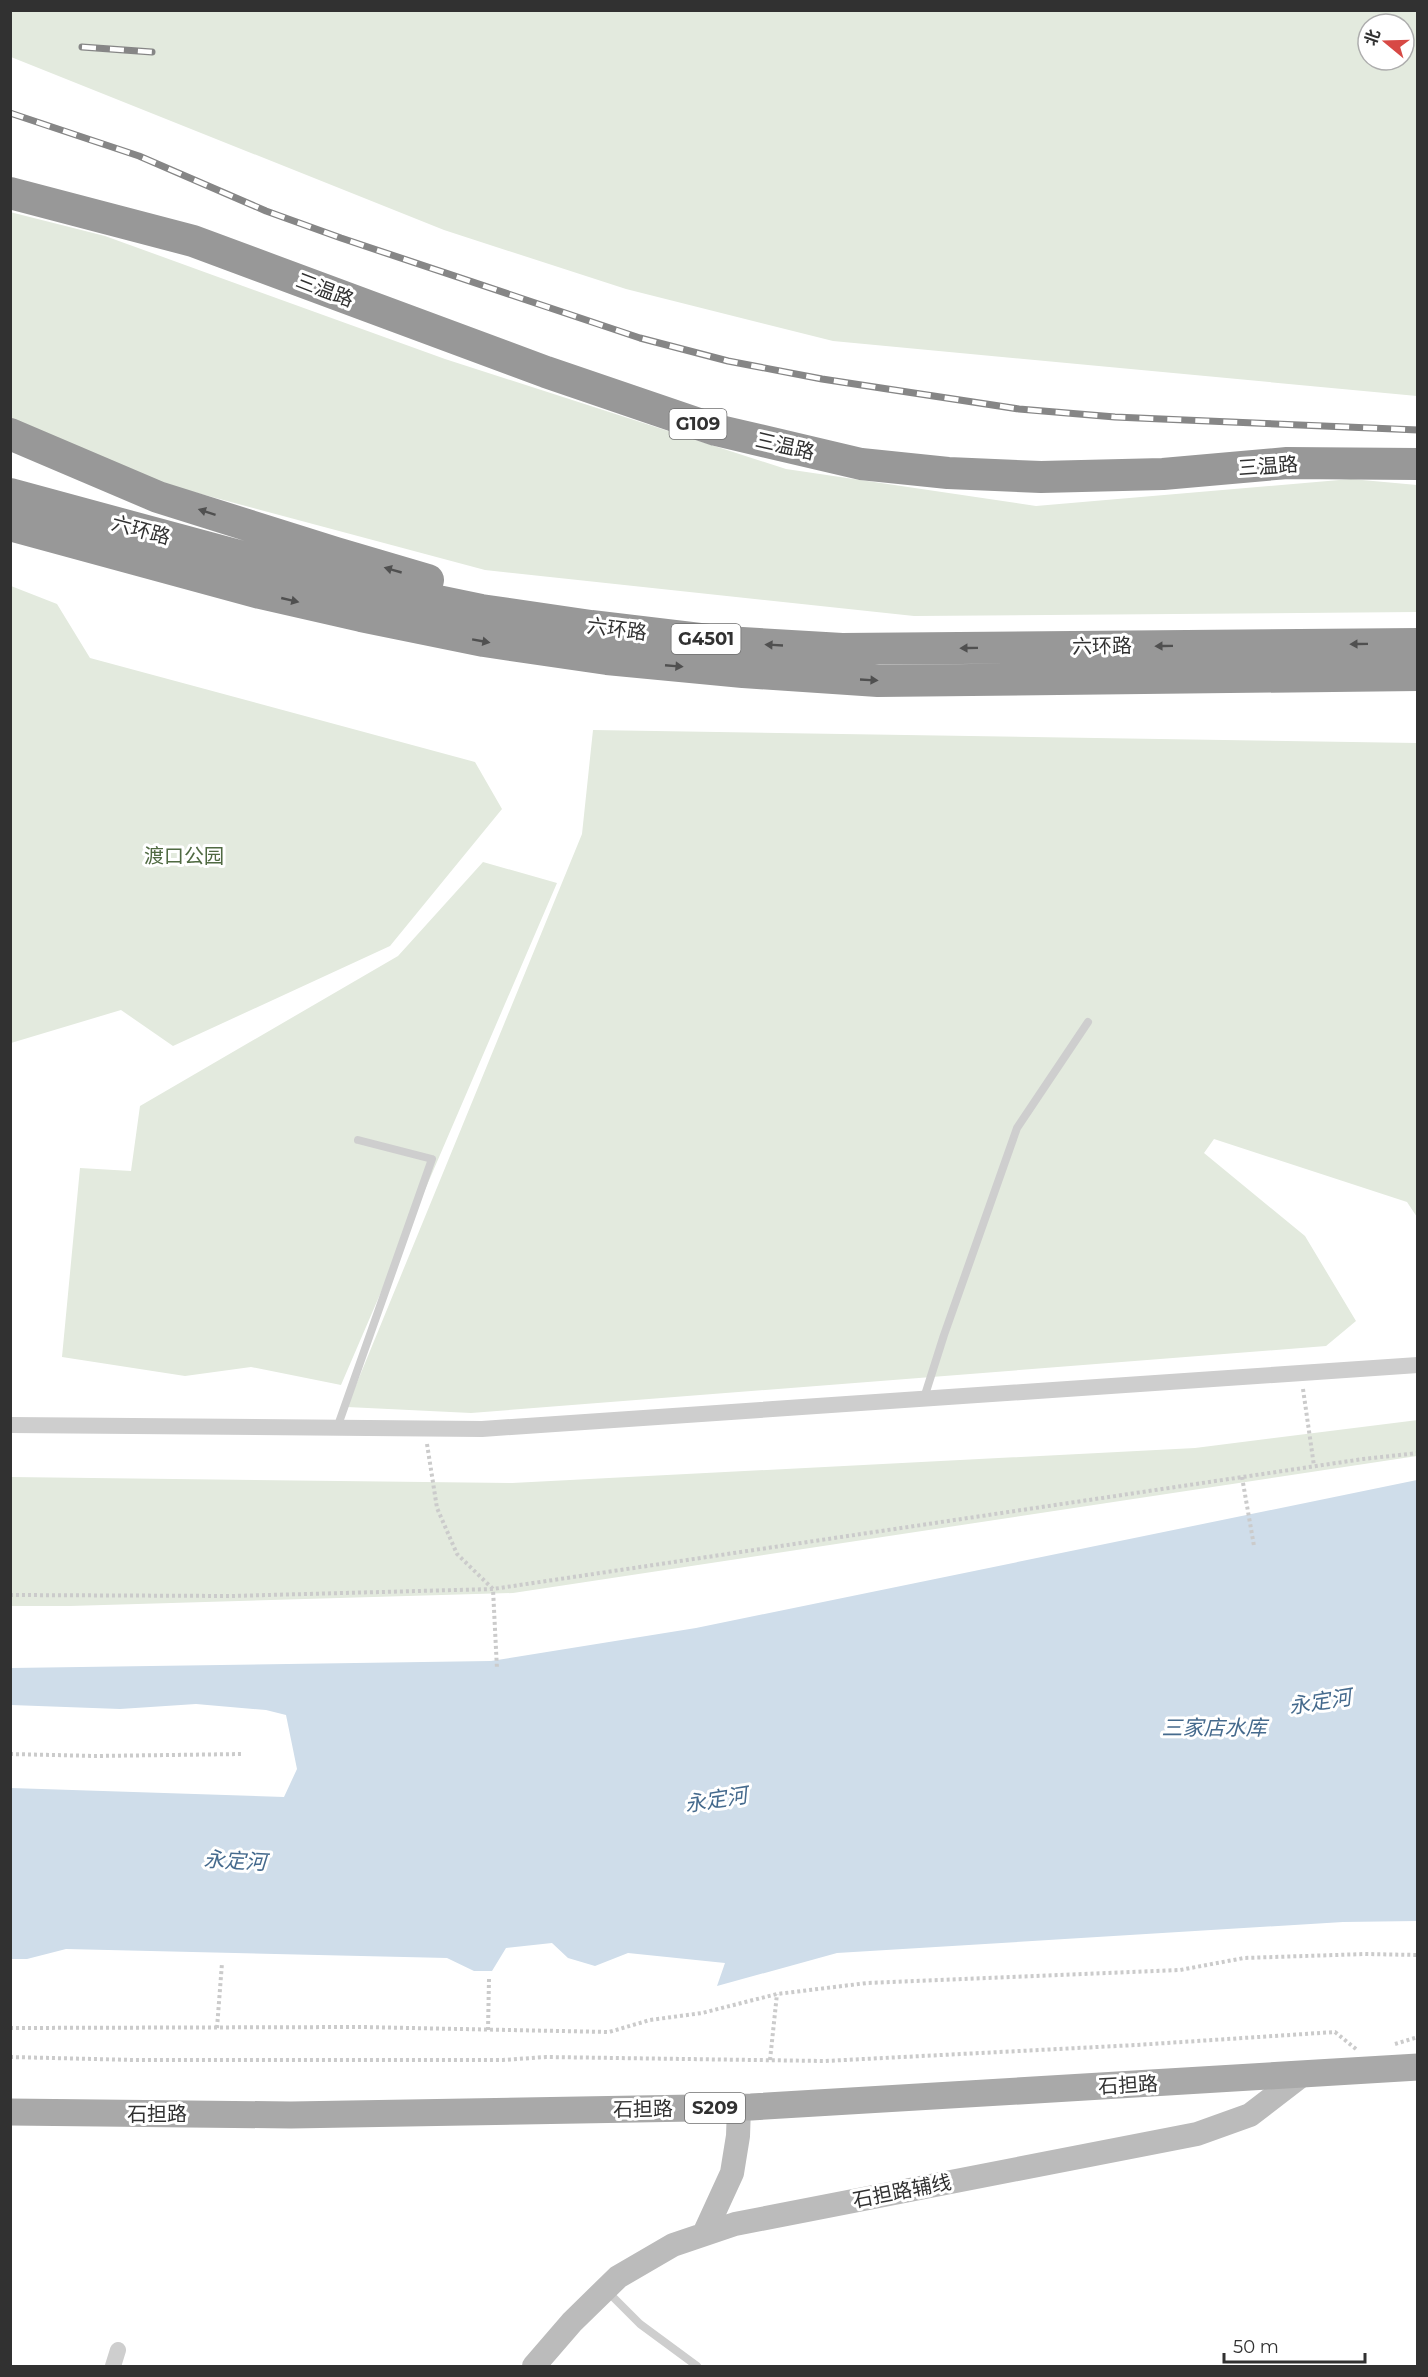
<svg xmlns="http://www.w3.org/2000/svg" width="1428" height="2377" viewBox="0 0 1428 2377" font-family="Montserrat,'Noto Sans SC',sans-serif">
<style>
.green{fill:#e3eade;fill-rule:evenodd}
.water{fill:#cfddea}
.lines{fill:none;stroke-linecap:round;stroke-linejoin:round}
.path{stroke:#cbcbcb;stroke-width:4;stroke-dasharray:3 3;stroke-linecap:butt}
.lane{stroke:#cecece;stroke-width:8}
.street{stroke:#cecece;stroke-width:16}
.secondary{stroke:#bbb;stroke-width:24}
.primary{stroke:#a9a9a9;stroke-width:27}
.highway{stroke:#989898;stroke-width:32}
.rail-casing{stroke:#868686;stroke-width:7}
.rail{stroke:#fff;stroke-width:4.5;stroke-dasharray:14;stroke-linecap:butt}
.oneway{fill:#505050}
.labels{text-anchor:middle;stroke-width:6;stroke-linejoin:round;paint-order:stroke}
.shield{fill:#fff;stroke:#6f6f6f;stroke-width:1.5}
.shield-label{font-size:18px;font-weight:bold;fill:#313131}
.street-label{font-size:20px;fill:#313131;stroke:#fff}
.park-label{font-size:20px;fill:#506a42;stroke:#fff}
.water-label{font-size:21px;font-style:italic;fill:#456a8d;stroke:#fff}
</style>
<rect width="100%" height="100%" fill="#fff"/>
<path class="green" d="M10,11h1407v385l-584,-55 -207,-52 -182,-59 -433,-173zM1368,24h36v36h-36z
M10,212l95,24 340,123 341,110 250,37 315,-27 66,6v127l-503,4 -429,-46 -325,-87 -149,-43z
M11,586l46,18 33,54 385,104 27,47 -112,137 -217,100 -52,-36 -110,33z
M593,730l824,13v474l-10,-15 -193,-63 -10,14 101,83 51,85 -30,25 -855,67 -124,-6 235,-573z
M483,862l74,21 -216,502 -90,-18 -66,9 -123,-19 18,-189 51,3 9,-65 258,-150z
M1418,1420l-1,36 -904,137 -443,13h-59v-129l501,6 683,-35z"/>
<path class="water" d="M1417,1480v441l-74,1 -506,31 -120,33 8,-23 -97,-10 -33,13 -27,-8 -16,-15 -46,5 -14,23h-18l-27,-13 -381,-9 -39,10h-16v-171l273,9 13,-28 -11,-54 -20,-5 -70,-6 -76,5 -109,-4v-37l480,-7 205,-33z"/>
<g class="lines">
<path class="path" d="M1303,1389l11,77
M427,1444l10,64 20,46 36,35 4,80
M1242,1477l12,69
M10,1595l221,1 262,-7 870,-130 55,-6
M10,1754l86,2 147,-2
M10,2028l351,-1 248,5 41,-12 52,-7 75,-19 90,-11 313,-13 64,-12 121,-4 53,1
M217,2028l5,-65
M488,2030l1,-51
M1395,2044l23,-7
M10,2057l125,3h368l43,-3 279,4 311,-16 199,-13 21,17
M770,2060l7,-66"/>
<path class="lane" d="M924,1398l20,-63 73,-207 71,-106
M337,1428l95,-269 -74,-19
M606,2290l34,34 57,42"/>
<path class="street" d="M10,1425l472,4 936,-64
M113,2366l5,-16"/>
<path class="secondary" d="M704,2234l28,-61 6,-37 1,-29
M534,2366l38,-44 46,-45 55,-32 62,-21 462,-90 53,-19 52,-40"/>
<path class="primary" d="M10,2112l281,3 460,-8 667,-40"/>
<path class="highway" d="M10,193l183,48 353,131 170,58 145,34 87,9 93,4 122,-3 124,-11 131,1
M10,434l148,63 178,56 92,27
M10,494l262,71 89,20 120,25 110,16 134,16 117,7 576,-5
M10,525l250,68 101,23 123,25 123,18 136,13 135,9 540,-6"/>
<defs>
<path id="rail" d="M82,47l70,5
M10,113l129,43 127,55 75,27 299,100 88,23 94,18 197,30 96,8 303,13"/>
</defs>
<use href="#rail" class="rail-casing"/>
<use href="#rail" class="rail"/>
</g>
<defs><path id="oneway-solid" d="M-6-.8H1V-3.2L6.5 0L1 3.2V.8H-6Z" transform="scale(1.5)"/></defs>
<g class="oneway">
<use href="#oneway-solid" transform="translate(207 512) rotate(-162)"/>
<use href="#oneway-solid" transform="translate(393 570) rotate(-164)"/>
<use href="#oneway-solid" transform="translate(290 600) rotate(13)"/>
<use href="#oneway-solid" transform="translate(481 641) rotate(10)"/>
<use href="#oneway-solid" transform="translate(1359 644) rotate(179)"/>
<use href="#oneway-solid" transform="translate(774 645) rotate(-177)"/>
<use href="#oneway-solid" transform="translate(1164 646) rotate(179)"/>
<use href="#oneway-solid" transform="translate(969 648) rotate(179)"/>
<use href="#oneway-solid" transform="translate(674 666) rotate(5)"/>
<use href="#oneway-solid" transform="translate(869 680) rotate(3)"/>
</g>
<g class="labels">
<g class="shield">
<rect x="669.5" y="409" width="57" height="30" rx="4.5"/>
<rect x="671.5" y="624" width="69" height="30" rx="4.5"/>
<rect x="685" y="2093" width="60" height="30" rx="4.5"/>
</g>
<g class="shield-label">
<text x="698" y="430">G109</text>
<text x="706" y="645">G4501</text>
<text x="715" y="2114">S209</text>
</g>
<g class="street-label">
<text transform="translate(325 290) rotate(21)" y="7">三温路</text>
<text transform="translate(785 446) rotate(13)" y="7">三温路</text>
<text transform="translate(1268 466) rotate(-4)" y="7">三温路</text>
<text transform="translate(141 530) rotate(15)" y="7">六环路</text>
<text transform="translate(617 629) rotate(7)" y="7">六环路</text>
<text transform="translate(1102 646) rotate(-1)" y="7">六环路</text>
<text transform="translate(1128 2085) rotate(-3)" y="7">石担路</text>
<text transform="translate(643 2109) rotate(-1)" y="7">石担路</text>
<text x="157" y="2121">石担路</text>
<text transform="translate(902 2191) rotate(-11)" y="7">石担路辅线</text>
</g>
<g class="park-label">
<text x="184" y="863">渡口公园</text>
</g>
<g class="water-label">
<text transform="translate(1320 1702) rotate(-9)" y="7">永定河</text>
<text x="1214" y="1735">三家店水库</text>
<text transform="translate(716 1800) rotate(-9)" y="7">永定河</text>
<text transform="translate(235 1861) rotate(3)" y="7">永定河</text>
</g>
</g>
<rect width="1428" height="2377" fill="none" stroke="#313131" stroke-width="24"/>
<g transform="translate(1386 42) rotate(289)"><circle r="28" fill="#ffffff" stroke="#adadad" stroke-width="1.5"/>
<path d="M0-4.5L10 22L0 15L-10 22Z" fill="#d74945"/>
<text y="-9" font-size="16" font-weight="bold" text-anchor="middle" fill="#313131">北</text>
</g>
<path d="M1224 2353v9h141v-9" fill="none" stroke="#313131" stroke-width="3"/>
<text x="1233" y="2353" font-size="18" fill="#313131" stroke="#ffffff" stroke-width="4.5" paint-order="stroke">50 m</text>
</svg>
